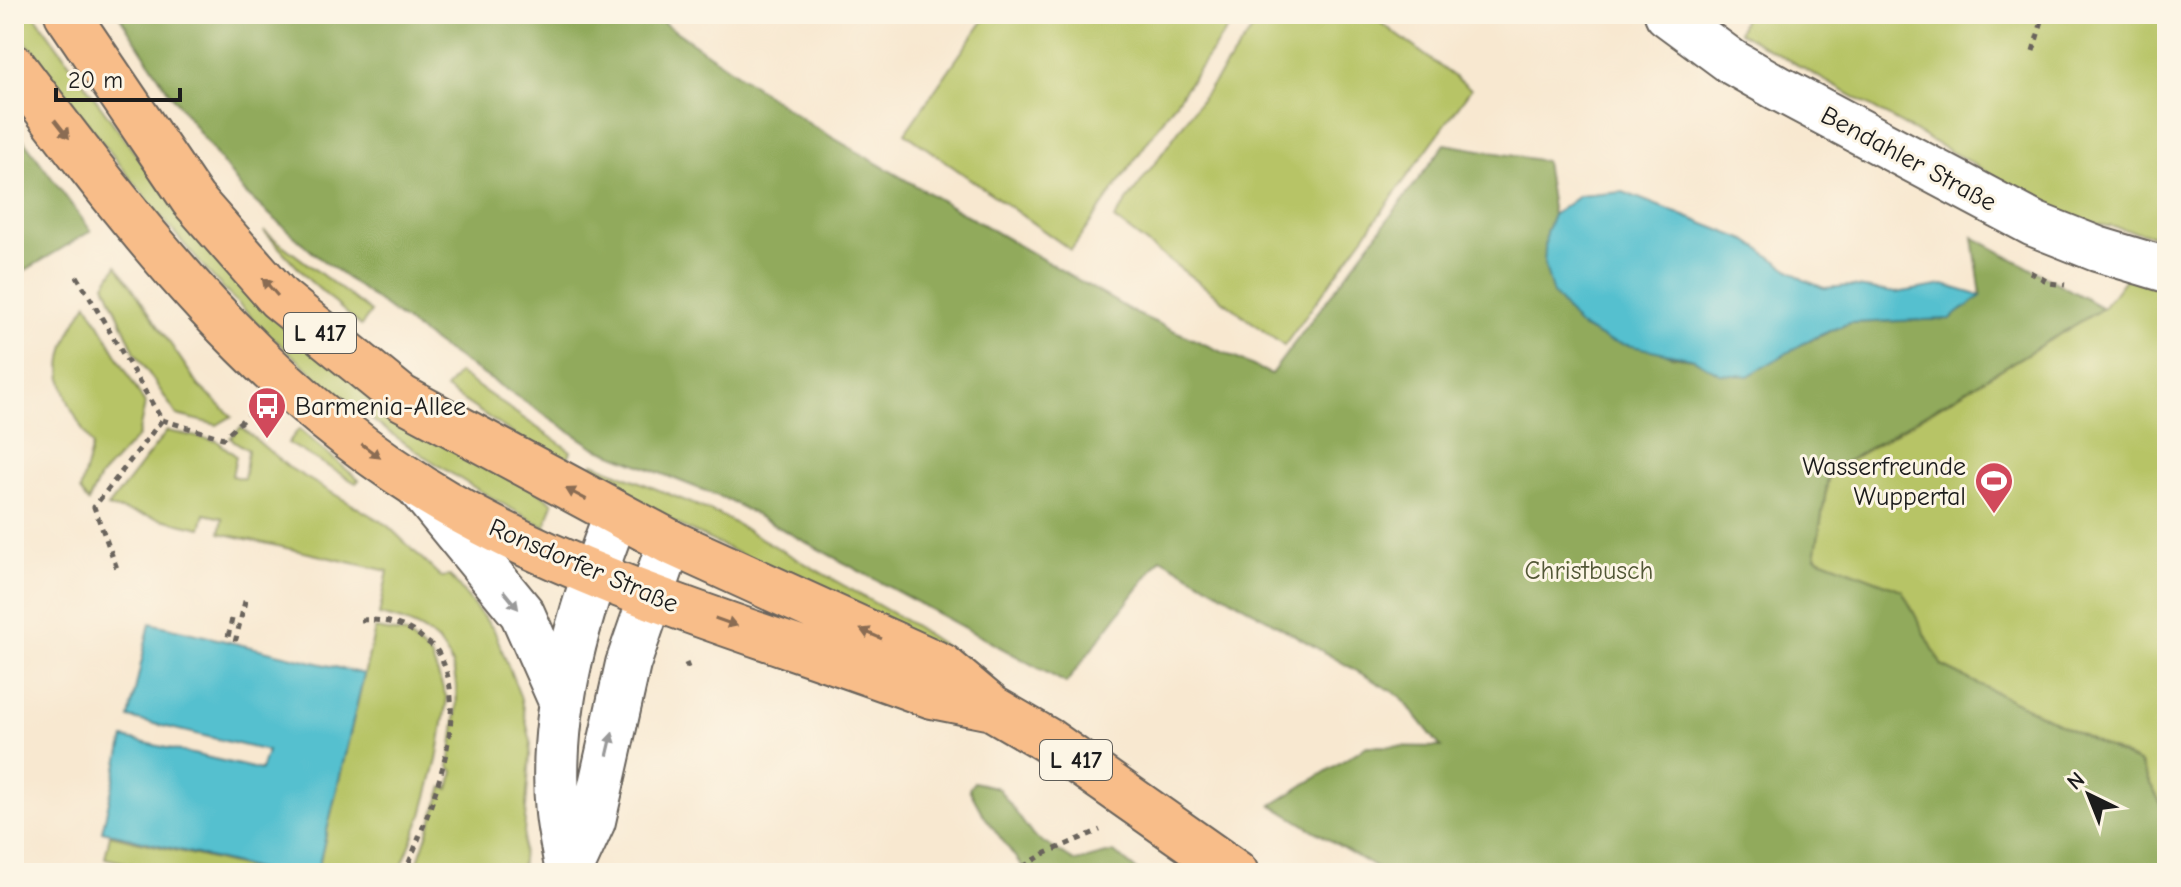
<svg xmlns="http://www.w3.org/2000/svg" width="2181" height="887" viewBox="0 0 2181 887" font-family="'Comic Neue',sans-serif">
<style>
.green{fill:#b7c466;stroke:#6a7041;stroke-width:2}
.forest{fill:#91aa5b;stroke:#56633c;stroke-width:2}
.water{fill:#54c0cf;stroke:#386e76;stroke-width:2}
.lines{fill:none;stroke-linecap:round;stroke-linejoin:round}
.minor-casing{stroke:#69635b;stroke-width:48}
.primary-casing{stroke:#69635b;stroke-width:48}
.path{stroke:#69635b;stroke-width:5;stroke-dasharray:6 6;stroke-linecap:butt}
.minor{stroke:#fff;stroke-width:44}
.primary{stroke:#f8bd89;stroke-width:44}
.oneway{fill:#8a6c52}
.oneway2{fill:#999}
.labels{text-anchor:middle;stroke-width:6;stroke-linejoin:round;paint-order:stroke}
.shield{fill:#fcf5e5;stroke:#5f5d58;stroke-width:2}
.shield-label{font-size:24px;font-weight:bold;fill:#1c1c1c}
.street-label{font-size:26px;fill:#1c1c1c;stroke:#fcf5e5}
.poi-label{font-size:26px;fill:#1c1c1c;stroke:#fcf5e5;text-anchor:start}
.park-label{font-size:26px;fill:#525736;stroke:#fcf5e5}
</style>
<rect width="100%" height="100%" fill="#fcf5e5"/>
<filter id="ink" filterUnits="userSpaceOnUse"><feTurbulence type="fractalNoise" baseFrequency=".0125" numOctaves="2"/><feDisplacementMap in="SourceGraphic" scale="16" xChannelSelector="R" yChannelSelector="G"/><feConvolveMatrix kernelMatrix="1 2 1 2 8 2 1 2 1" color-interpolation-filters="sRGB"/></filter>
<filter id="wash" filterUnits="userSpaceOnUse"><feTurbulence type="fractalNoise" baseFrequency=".006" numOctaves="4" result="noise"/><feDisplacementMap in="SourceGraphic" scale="32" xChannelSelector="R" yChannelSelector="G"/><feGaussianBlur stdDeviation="1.8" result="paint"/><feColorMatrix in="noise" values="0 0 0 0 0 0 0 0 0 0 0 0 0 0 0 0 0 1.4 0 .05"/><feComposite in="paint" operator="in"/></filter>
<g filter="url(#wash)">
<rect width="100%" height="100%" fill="#f8e8d0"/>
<path class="green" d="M14,14h20l127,175 392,314 -8,24c-138,-72 -262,-164 -362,-284 -55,-65 -106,-134 -158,-202l-11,-16z
M988,14h250l-167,236 -166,-117z
M1264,14h105l102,75 -187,257 -170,-127z
M1745,14h422v224l-99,-20 -329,-186z
M264,231l107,81 -10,14 -52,-46z
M117,265l82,121 33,30 -15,9 -40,-10 -42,-62 -30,-69z
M2134,267l33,7v541l-28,-52 -198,-97 -40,-76 -86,-33 14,-84 274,-165z
M87,303l58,101 -7,32 -38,41 -12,25 -8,-11 12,-45c-35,-60 -45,-81 -5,-143z
M458,373l113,78 -7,17 -118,-79z
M241,427l47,40 99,58 54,52 9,-1 44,54 26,66 11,46 -10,131h-107l29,-86 6,2 5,-18 -5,-4c11,-76 24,-133 -70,-152l9,-44 -168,-38 3,-15 -18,-4 -4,14 -93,-21 59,-76 50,10 19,15 -4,20 12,3 4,-29 -18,-12z
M299,429l60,51 -3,3 -68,-40z
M593,463l127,52 193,110 63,42 -389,-186z
M375,629l31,5 25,22 16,43 -10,61 -15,55 -23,58h-82z
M110,835l161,38h-102l-64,-15z"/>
<path class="forest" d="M118,14h533l160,111 326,189 134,60 174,-230 100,17 8,54 -7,18 125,123 23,3 26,15 73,-26 56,-25 101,-4 31,-24 -8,-58 130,71 -274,164 -14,85 87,33 40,76 197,97 28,52v58h-783l-112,-68 95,-59 74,1 -41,-51 -239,-138 -95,125 -338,-183 -134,-53 -156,-102 -120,-88 -73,-64 -76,-101z
M14,127l77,104 -77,46z
M974,782l24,6 35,48 43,26 38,-10 26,21h-113l-45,-60 -13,-24z"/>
<path class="water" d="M1623,192l125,49 56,39 20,8 27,-2 45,7 48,-8 37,11 -31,23 -101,4 -38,16 -63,37 -28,-2 -26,-15 -86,-18 -30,-16 -25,-31 -9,-30 2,-31 7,-18 26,-19z
M150,623l214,51 -47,199h-44l-171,-42 22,-93 137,32 6,-19 -138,-33z"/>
</g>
<g filter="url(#ink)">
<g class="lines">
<defs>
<path id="minor" d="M1667,14l65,48 46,26 256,136 63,25 70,21
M417,485l105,128 39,88
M568,873c-3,-20 -8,-40 -10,-60 -10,-102 22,-204 58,-298
M569,873l24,-52 35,-157 42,-122"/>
<path id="primary" d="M67,14l126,186 86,98 123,100 268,144 272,124 50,42 55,32 189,133
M14,67c123,163 251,331 431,435 151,88 325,133 487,194l55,11"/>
</defs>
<use href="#minor" class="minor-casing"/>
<use href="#primary" class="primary-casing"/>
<path class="path" d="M2033,51l11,-37
M2030,272l20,11 15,2
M77,276l85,144 -68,87 24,64
M162,420l61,18 24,-22
M232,619l-4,18 8,2 10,-42
M361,620c21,-1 42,3 59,16 5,5 15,10 18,16 36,62 -10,161 -33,221
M686,663l2,5
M1616,868l22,5
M1013,873l31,-19 56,-24"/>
<use href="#minor" class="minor"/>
<use href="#primary" class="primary"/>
</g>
<defs><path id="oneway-solid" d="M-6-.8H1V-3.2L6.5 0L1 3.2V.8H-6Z" transform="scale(2)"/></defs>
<g class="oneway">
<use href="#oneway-solid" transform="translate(62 129) rotate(52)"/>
<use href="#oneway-solid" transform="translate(270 287) rotate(-131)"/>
<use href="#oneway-solid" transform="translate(371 451) rotate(37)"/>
<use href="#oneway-solid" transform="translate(576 494) rotate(-152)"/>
<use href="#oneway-solid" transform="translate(726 622) rotate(19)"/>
<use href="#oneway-solid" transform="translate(871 634) rotate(-156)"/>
</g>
<g class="oneway2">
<use href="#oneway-solid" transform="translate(511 600) rotate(51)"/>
<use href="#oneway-solid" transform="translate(610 744) rotate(-77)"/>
</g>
</g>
<defs>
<symbol id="bus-pin" viewBox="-11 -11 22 30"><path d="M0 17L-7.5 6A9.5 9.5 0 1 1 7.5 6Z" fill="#d1495b" stroke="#fcf5e5"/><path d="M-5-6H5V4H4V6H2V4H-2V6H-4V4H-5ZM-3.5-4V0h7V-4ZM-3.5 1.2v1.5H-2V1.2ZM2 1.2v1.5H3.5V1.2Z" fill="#fff"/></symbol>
<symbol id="stadium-pin" viewBox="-11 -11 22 30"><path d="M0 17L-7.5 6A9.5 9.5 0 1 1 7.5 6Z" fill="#d1495b" stroke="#fcf5e5"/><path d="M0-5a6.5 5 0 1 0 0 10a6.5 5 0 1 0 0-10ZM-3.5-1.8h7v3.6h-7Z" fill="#fff"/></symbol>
</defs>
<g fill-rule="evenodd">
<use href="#bus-pin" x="245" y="384" width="44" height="60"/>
<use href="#stadium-pin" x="1972" y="459" width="44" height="60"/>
</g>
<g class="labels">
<g class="shield">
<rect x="284" y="313" width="72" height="40" rx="6"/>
<rect x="1040" y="740" width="72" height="40" rx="6"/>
</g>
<g class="shield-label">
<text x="320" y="341">L 417</text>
<text x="1076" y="768">L 417</text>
</g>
<g class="street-label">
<text transform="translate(1909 158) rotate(28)" y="9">Bendahler Straße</text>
<text transform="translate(584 565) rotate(23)" y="9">Ronsdorfer Straße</text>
</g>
<g class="poi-label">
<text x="295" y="415">Barmenia-Allee</text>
<text x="1966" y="475" text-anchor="end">Wasserfreunde<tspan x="1966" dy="30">Wuppertal</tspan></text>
</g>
<g class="park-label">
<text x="1589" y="579">Christbusch</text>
</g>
</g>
<rect width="2181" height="887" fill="none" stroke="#fcf5e5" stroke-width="48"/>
<g transform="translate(2089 795) rotate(317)" stroke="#fcf5e5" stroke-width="6" paint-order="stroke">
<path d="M0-6L14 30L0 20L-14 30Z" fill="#1c1c1c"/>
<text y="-12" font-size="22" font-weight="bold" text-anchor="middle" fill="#1c1c1c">N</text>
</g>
<path d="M56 88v12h124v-12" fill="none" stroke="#1c1c1c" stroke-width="4"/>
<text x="68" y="88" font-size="24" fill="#1c1c1c" stroke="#fcf5e5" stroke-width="6" paint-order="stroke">20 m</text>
</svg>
